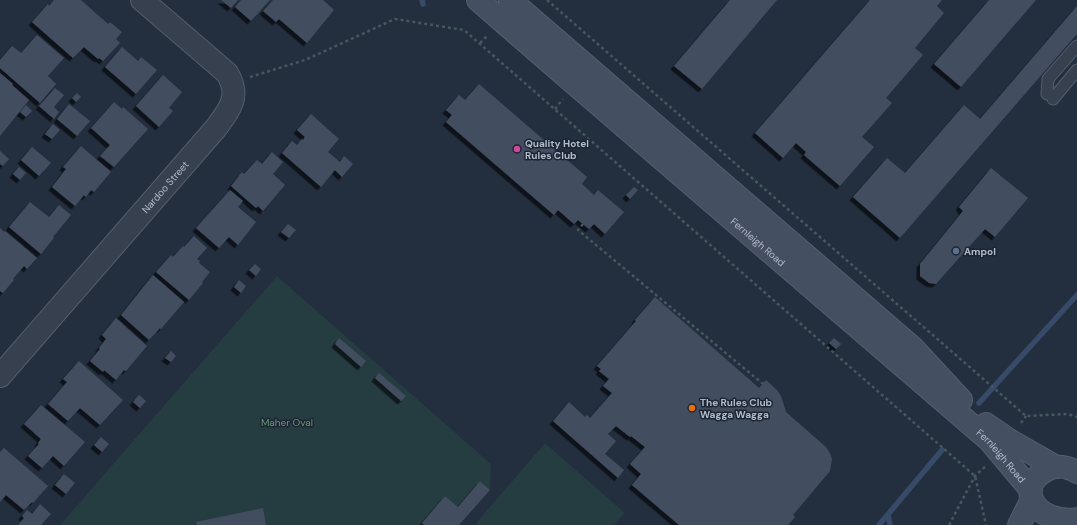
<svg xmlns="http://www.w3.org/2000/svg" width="1077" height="525" viewBox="0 0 1077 525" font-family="'DM Sans',sans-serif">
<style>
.green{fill:#253c40}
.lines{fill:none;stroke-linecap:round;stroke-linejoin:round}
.stream{stroke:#374b69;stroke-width:5.5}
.building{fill:#424e61;filter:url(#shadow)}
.lane-casing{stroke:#555e6c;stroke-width:13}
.street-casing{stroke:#555e6c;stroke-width:24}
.secondary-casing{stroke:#555e6c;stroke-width:24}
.path{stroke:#43595d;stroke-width:2.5;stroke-dasharray:3 3;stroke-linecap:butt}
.lane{stroke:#37404e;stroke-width:11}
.street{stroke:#37404e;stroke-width:22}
.secondary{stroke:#454f62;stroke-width:22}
.hotel-dot{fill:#d1479c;stroke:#1c2533;stroke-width:1.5}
.service-dot{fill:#5c6f8a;stroke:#1c2533;stroke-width:1.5}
.food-dot{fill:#e8710a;stroke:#1c2533;stroke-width:1.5}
.labels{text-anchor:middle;stroke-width:3;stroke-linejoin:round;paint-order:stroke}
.poi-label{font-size:10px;font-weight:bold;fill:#b3bbca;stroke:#1c2533;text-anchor:start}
.street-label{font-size:10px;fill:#b3bbca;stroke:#1c2533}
.park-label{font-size:10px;fill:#699c75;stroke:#1c2533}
</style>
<defs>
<filter id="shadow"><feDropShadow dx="-3.5" dy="3.5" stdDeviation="0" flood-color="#0009"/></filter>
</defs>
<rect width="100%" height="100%" fill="#232e3f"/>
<path class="green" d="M277,276l214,188 -1,26 -10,-9 -22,26 -13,-11 -23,26 2,3h-364z
M545,443l80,70 -11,12h-136l-2,-2z"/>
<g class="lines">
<path class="stream" d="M422,0l1,4
M979,403l98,-108
M888,515l2,10
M879,525l63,-75"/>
</g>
<path class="building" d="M54,0h27l27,24 2,-2 12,10 -6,7 4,4 -17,18 -4,-3 -1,1 -14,-12 -11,11 -41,-36 16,-18 1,2z
M221,0h17l-7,8z
M241,0h29l-19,21 -16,-14z
M273,0h50l11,10 -27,33 -28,-24 -3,3 -13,-11z
M730,0h47l-75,89 -28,-23z
M870,0h72l-5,6 7,7 -29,35 8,7 -37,43 6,5 -30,34 12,10 -34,39 -36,-31 2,-3 -10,-9 -13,15 -28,-25z
M989,0h47l-75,87 -27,-23z
M1077,6v28l-177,204 -47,-41 34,-39 18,15 59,-68 16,14z
M37,35l27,23 -16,18 8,8 -16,19 -40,-35v-8l12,-14 9,7z
M122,47l16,14 3,-4 16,13 -21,24 -31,-27z
M0,73l13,11 -1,1 17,15 -29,36z
M163,75l19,17 -13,16 4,3 -14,16 -23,-21z
M479,84l108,93 -5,7 12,11 4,-5 26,22 -19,22 -11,-10 -5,5 -11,-9 -4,4 -16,-14 -4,5 -108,-93 6,-7 -6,-5 13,-15 6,5z
M55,88l9,7 -10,12 5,5 -5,7 -15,-13z
M77,93l4,4 -5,5 -4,-4z
M114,102l8,7 1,-2 25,22 -34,38 -14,-11 10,-11 -19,-17z
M69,104l21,17 -13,15 -20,-17z
M26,105l6,6 -6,6 -6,-5z
M311,114l28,25 -11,13 12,10 4,-6 9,8 -11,13 -7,-7 -14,17 -39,-34 10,-12 5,4 5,-6 1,1 2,-3 -8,-7z
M53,124l7,6 -8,9 -7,-5z
M81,146l30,26 -17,20 -3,-2 -5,7 -2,-2 -9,11 -23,-19 14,-18 -3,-2z
M32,147l19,16 -12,13 -18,-16z
M0,151l9,8 -6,7 -3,-2z
M272,152l11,10 -10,12 12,11 -22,26 -5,-5 -2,2 -25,-22 11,-14 2,2 13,-14 5,4z
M19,167l7,6 -6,7 -7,-6z
M991,168l37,30 -33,39 -10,-8 -49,55 -7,-1 -9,-7v-12l43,-53 -4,-4z
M634,187l4,3 -8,9 -4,-4z
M230,190l13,11 -5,6 18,15 -18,23 -9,-8 -10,11 -23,-20z
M30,202l19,15 10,-12 12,10 -18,22 1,1 -13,16 -32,-27z
M288,224l8,6 -7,8 -8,-6z
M0,228l4,4 1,-1 32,27 -10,11 -3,-3 -11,13 1,1 -11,13 -3,-2z
M194,236l13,12 -10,11 3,2 -1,2 11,9 -8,10 1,1 -14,17 -33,-28 15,-17 2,2 10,-11 1,1z
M255,264l6,5 -5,7 -7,-6z
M153,275l31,27 -23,27 -1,-1 -11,12 -28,-25z
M239,280l7,6 -5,7 -7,-6z
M655,297l104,91 7,-8 11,10 4,6 5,16 40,35 4,6 2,6 -2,12 -37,44 2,2 -7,8h-109l-47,-40 9,-11 -11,-10 15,-17 -14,-11 -1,1 -14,-11 -8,8 8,7 -11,13 19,16 -6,8 -65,-57 16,-19 16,15 2,-2 3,3 22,-25 -9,-7 6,-7 -10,-8 2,-2 -4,-3 39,-45 -1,-1z
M116,318l31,28 -21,25 -2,-1 -8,10 -12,-10 -1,2 -13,-11 10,-12 -1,-1 7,-9 -4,-4z
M339,338l27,23 -5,6 -26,-23z
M834,338l7,6 -5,5 -7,-6z
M171,351l5,5 -5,6 -6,-4z
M79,361l44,39 -23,25 -20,-17 -12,13 -20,-17 19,-22 -4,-3z
M379,373l27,23 -5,5 -26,-23z
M139,395l7,6 -6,7 -7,-6z
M41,405l44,37 -21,24 -11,-10 -11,12 -14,-12 11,-12 -1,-1 3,-4 -17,-15z
M101,437l8,7 -7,8 -8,-7z
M4,448l44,38 -15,17 -1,-1 -8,8 -18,-15 -6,7v-50z
M64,474l11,9 -9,11 -11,-9z
M480,481l10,9 -31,35h-35l-2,-2 23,-27 13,11z
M40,504l11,10 -10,11h-23l6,-7 -2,-2 5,-6 5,4z
M263,508l3,17h-69l-1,-3z"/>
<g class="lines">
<defs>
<path id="lane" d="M1047,94l1,-15 29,-33
M1053,99l24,-29"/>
<g id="street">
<path id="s1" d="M0,376l216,-248c14,-19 25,-32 11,-55l-85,-73"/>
</g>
<g id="secondary">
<path id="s2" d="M478,0l98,85 414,356 41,49"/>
<path d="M510,0l402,347 49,53"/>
<path d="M986,424l23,16 47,27"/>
<path d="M1077,472c-11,-6 -21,-8 -32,-1 -32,18 -7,54 32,48"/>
<path d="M1019,525l12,-24"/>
</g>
</defs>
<use href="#lane" class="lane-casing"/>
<use href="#street" class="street-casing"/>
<use href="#secondary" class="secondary-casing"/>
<path class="path" d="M547,0l479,416 42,-2 9,3
M480,43l8,-8
M250,77l55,-17 90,-41 69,11 511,446 11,49
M555,109l8,-10
M583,224l-5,6 185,154
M1021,423l5,-7
M949,525l26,-49 11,-10"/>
<use href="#lane" class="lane"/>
<use href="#street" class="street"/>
<use href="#secondary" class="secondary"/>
</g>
<circle class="hotel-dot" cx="517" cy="149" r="4"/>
<circle class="service-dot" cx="956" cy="251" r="4"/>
<circle class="food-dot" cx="692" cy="408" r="4"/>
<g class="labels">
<g class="poi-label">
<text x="525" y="147">Quality Hotel<tspan x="525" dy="12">Rules Club</tspan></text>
<text x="964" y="255">Ampol</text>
<text x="700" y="406">The Rules Club<tspan x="700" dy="12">Wagga Wagga</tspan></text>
</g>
<g class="street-label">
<text dy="4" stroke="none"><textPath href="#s1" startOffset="251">Nardoo Street</textPath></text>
<text dy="4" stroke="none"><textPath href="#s2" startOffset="370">Fernleigh Road</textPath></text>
<text dy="4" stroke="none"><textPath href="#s2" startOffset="694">Fernleigh Road</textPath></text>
</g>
<g class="park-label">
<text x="287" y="426">Maher Oval</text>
</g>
</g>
</svg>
